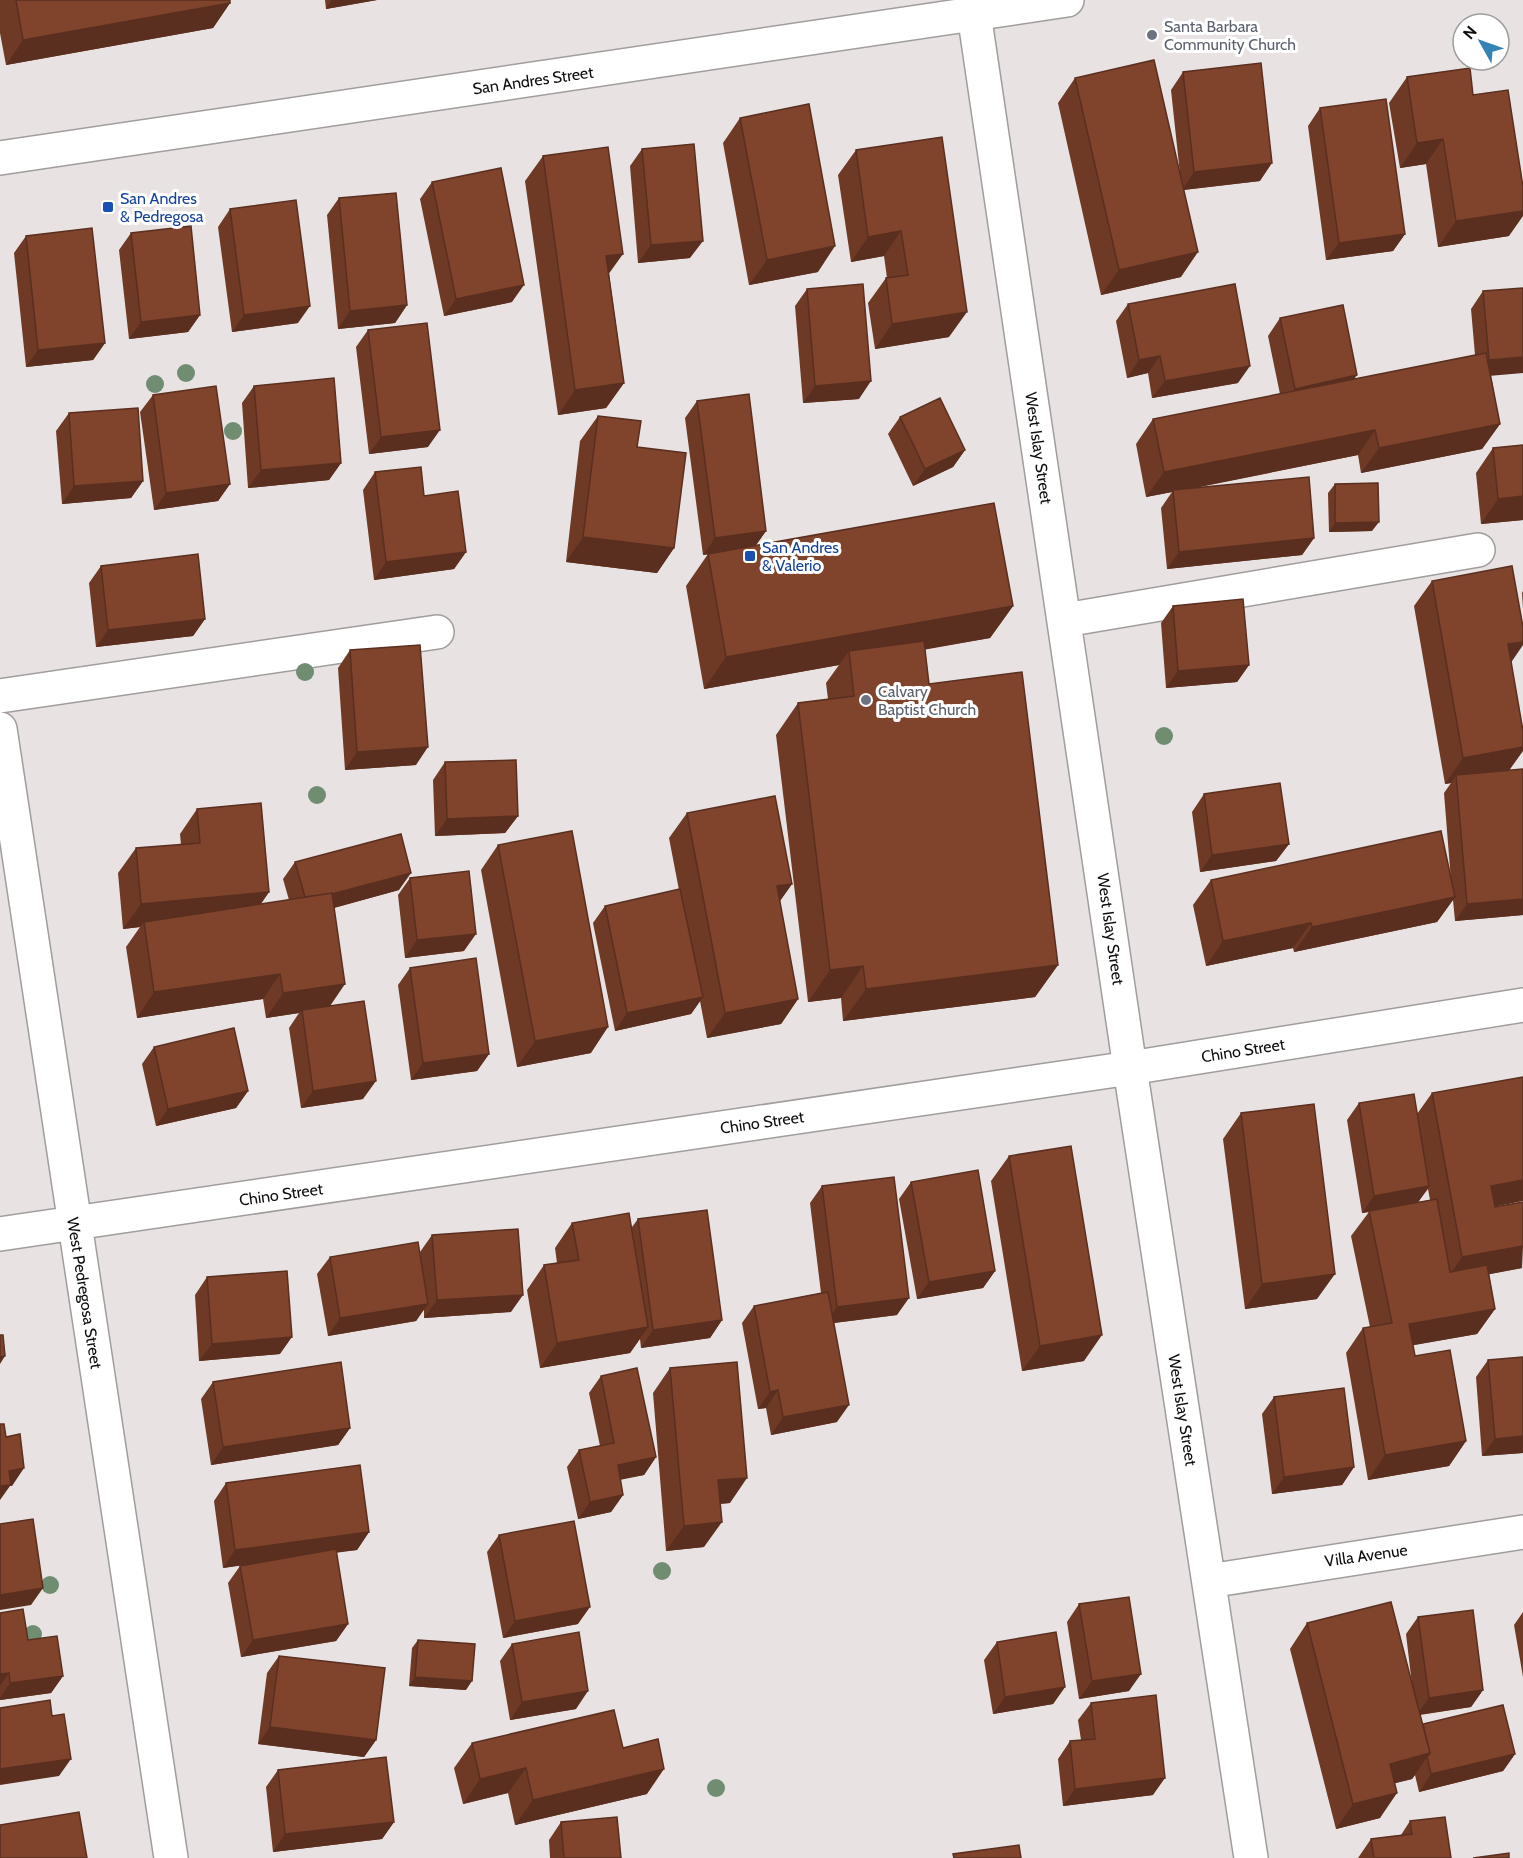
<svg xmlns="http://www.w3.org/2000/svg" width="1523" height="1858" viewBox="0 0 1523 1858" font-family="Cabin,sans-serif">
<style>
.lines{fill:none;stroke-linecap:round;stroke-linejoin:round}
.minor-casing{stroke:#a19d9c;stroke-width:36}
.minor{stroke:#fff;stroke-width:33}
.tree{fill:#708c71}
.wall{fill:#6e3a26;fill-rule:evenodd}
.shaded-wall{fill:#5a2f1f}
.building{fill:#80432c;stroke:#5a2f1f;stroke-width:1.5}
.worship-dot{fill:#6b7280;stroke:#fff;stroke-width:2}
.transit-dot{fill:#1a4fb4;stroke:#fff;stroke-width:2}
.labels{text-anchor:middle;stroke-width:6;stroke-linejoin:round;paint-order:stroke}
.worship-label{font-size:16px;fill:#5b616d;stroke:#fff;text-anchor:start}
.street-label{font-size:16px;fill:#0e0c0c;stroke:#fff}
.transit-label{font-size:16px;fill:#164399;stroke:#fff;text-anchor:start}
</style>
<rect width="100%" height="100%" fill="#e8e3e2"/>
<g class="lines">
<defs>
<path id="minor" d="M972,0l158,1068 121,790
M0,158l1067,-158
M1065,620l413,-70
M0,696l437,-64
M0,729l171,1129
M0,1234l1130,-166 393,-63
M1209,1581l314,-49"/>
</defs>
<use href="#minor" class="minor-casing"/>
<use href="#minor" class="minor"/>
</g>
<g class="tree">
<circle cx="186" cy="373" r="9"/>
<circle cx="155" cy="384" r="9"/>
<circle cx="233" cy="431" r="9"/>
<circle cx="305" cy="672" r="9"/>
<circle cx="1164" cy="736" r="9"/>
<circle cx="317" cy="795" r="9"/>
<circle cx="662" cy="1571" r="9"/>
<circle cx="50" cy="1585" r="9"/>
<circle cx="33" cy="1634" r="9"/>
<circle cx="716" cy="1788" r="9"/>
</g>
<path class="wall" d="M0,0h230v3l-17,25 -207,37 -6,-32z
M325,0h52l-51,9z
M1183,72l77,109 -76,9 -3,87 -80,18 -43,-192 17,-25 105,96 -9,-84z
M1407,77l66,18 36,141 -71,11 -12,-83 -26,4 -11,-65z
M1320,108l85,126 -12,17 -67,9 -18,-134z
M740,118l78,154 -69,13 -26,-142z
M942,137l7,200 -74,12 -7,-46 18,-25h1l-3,-22 -33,6 -13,-87 18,-25z
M642,149l48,109 -52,5 -8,-97z
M543,156l66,118 15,109 -18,25 -48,7 -33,-234z
M432,182l80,120 -68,14 -24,-117z
M339,198l68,107 -12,18 -57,6 -11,-114z
M230,209l68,114 -66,9 -14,-105z
M131,233l69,82 -12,17 -59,7 -10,-89z
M26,236l79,107 -12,17 -67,7 -12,-114z
M807,289l52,110 -56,4 -8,-97z
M1483,291l8,85 9,48 -18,25 -121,24 -3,-18 -168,34 124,49 -12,17 -135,14 -6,-61 11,-16 -26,5 -10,-53 17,-25 127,-25 -12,-58 12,-18 75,61 120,-24 -4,-46z
M1128,304l110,79 -86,15 -4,-25 -21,5 -11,-57z
M368,330l60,117 -59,7 -13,-107z
M254,386l87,77 -12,17 -81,8 -6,-85z
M153,395l77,89 -12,17 -64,9 -14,-98z
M697,401l69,130 -10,14 257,61 -23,32 -65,11 4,35 129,281 -23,32 -192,24 -2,-23 -33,4 -32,-267 22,-32 30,-4 -2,-16 13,-18 -135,24 -18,-103 22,-32 -5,1 -18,-137z
M69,413l74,68 -12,17 -69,6 -6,-73z
M598,416l39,31 37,101 -17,25 -91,-11 14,-121z
M900,417l65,33 -12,17 -40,19 -25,-52z
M1523,445v75l-42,4 -5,-51 17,-25z
M375,472l49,24 42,56 -12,17 -80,11 -11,-90z
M1335,484l37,47 -43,1 -1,-39z
M101,566l104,53 -12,17 -97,11 -7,-64z
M1432,581l79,82 -1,107 13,-1v146l-68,6 -2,-21 -16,22 -143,30 -1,-4 -87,18 -13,-61 18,-25 240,1 -7,-88 7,-10 -6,1 -31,-178z
M1523,591v18l-1,-16z
M1173,606l76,59 -12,17 -71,6 -5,-65z
M350,650l66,115 -71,5 -7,-102z
M445,762l73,54 -13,17 -70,3 -2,-56z
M1204,794l85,50 -13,17 -76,11 -8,-60z
M197,809l72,83 -8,12 28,-4 -6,-21 12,-17 104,28 -65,18 -4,98 33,93 -62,9 -12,-80 10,-15 -33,5 -3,-19 -126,19 -11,-71 14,-20 -17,2 -5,-56 18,-25 45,-3 -1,-11z
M687,813l105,71 -12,17 18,98 -17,25 -74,14 -7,-37 -9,13 -76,17 -22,-108 12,-17 74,-16 -10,-52z
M498,845l93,208 -74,14 -36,-197z
M410,878l54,73 -59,7 -7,-63z
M410,968l79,86 -12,17 -66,9 -13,-95z
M154,1047l94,44 -12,17 -80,18 -14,-62z
M1432,1093l90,175 -33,6 6,35 -18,25 -64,11 2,11 51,85 -17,25 -81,14 -22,-127 17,-25 7,-1 -19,-91 18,-24 -7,1 -15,-93 12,-17 58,11zM1428,1189l2,11 -12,2z
M1241,1113l76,186 -72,10 -22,-170z
M1009,1156l75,205 -62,10 -31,-190z
M911,1182l84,89 -12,17 -66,11 -18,-100z
M822,1186l75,129 -63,8 3,99 -66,13 -5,-27 -8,1 -16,-86 12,-17 67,-13 -11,-90z
M638,1219l84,101 -12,18 -69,10 -1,-9 -10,14 -90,15 -13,-78 17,-25 13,-2 -2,-15 17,-25 60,4z
M432,1235l79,77 -87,6v-9l-8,12 -88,15 -11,-62 13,-17 91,5 -1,-10z
M207,1277l73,77 -81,7 -4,-66z
M1523,1357v96l-41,3 -6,-79 12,-17z
M670,1368l60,135 -10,1 -16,43 -38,4 -13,-158z
M601,1376l55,81 -12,18 -24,4 3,16 -12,17 -33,7 -11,-52 12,-17 21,-4 -11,-53z
M213,1382l137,46 -12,17 -127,20 -10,-66z
M1274,1397l80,70 -12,18 -70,9 -10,-80z
M226,1483l143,49 -12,18 -21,2 12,72 -12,17 -95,16 -13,-74 12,-17 14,-3 -31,5 -9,-67z
M499,1535l79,89 -75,14 -16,-86z
M1079,1604l50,87 -50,8 -12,-77z
M1523,1612v65l-9,-52z
M0,1613l63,63 -12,17 -51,7z
M1418,1617l65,73 -12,17 -51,8 3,9 92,30 -12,17 -84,21 -4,-17 -3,4 -17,4 -15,35 -44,11 -46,-180 17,-26 105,62 -6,-51z
M418,1640l48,50 -57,-4 3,-38z
M997,1642l68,45 -12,17 -60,10 -9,-54z
M512,1644l64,65 -66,11 -10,-59z
M279,1656l97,84 -12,17 -106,-13 9,-71z
M1091,1703l62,92 -90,11 -5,-47 12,-18 11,-1 -3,-20z
M472,1743l151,5 24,46 -132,31 -7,-32 -45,11 -9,-36z
M278,1770l116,52 -12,17 -109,13 -7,-65z
M1410,1821l41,37h-93l13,-19 30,-4z
M561,1822l60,36h-71l-1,-18z"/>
<path class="shaded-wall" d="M332,0h45l-51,9z
M230,3l-17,25 -207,37 17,-25z
M1443,139l-17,25 -26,4 17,-25z
M1272,163l-12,18 -78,9 12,-18z
M1523,211v5l-14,20 -71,11 18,-26z
M901,231l-17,25 -33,6 17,-25z
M1405,234l-12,17 -67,9 13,-17z
M703,241l-13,17 -52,5 13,-18z
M835,246l-17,26 -69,13 18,-25z
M1198,252l-17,25 -80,18 18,-25z
M623,254l-18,25 1,-23z
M524,285l-12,17 -68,14 12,-17z
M407,305l-12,18 -57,6 12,-18z
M310,306l-12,17 -66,9 12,-17z
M967,312l-18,25 -74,12 17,-25z
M200,315l-12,17 -59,7 12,-17z
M105,343l-12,17 -67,7 12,-17z
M1160,356l-12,17 -21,5 12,-18z
M1523,357v16l-46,4 12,-17z
M1250,366l-12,17 -86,15 13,-17z
M1357,375l-12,17 -62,14 12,-17z
M871,381l-12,18 -56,4 12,-17z
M624,383l-18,25 -48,7 17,-25z
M1500,424l-18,25 -121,24 18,-25z
M440,430l-12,17 -59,7 12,-17z
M1375,430l-17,25 -185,37v-2l-1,2 -26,5 18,-25z
M965,450l-12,17 -40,19 12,-17z
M341,463l-12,17 -81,8 13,-18z
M143,481l-12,17 -69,6 12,-18z
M230,484l-12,17 -64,9 12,-17z
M1523,496v24l-42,4 17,-25z
M1379,522l-7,9 -43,1 6,-9z
M766,531l-12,17 -51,7 12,-17z
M583,537l91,11 -17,25 -91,-11z
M1314,538l-12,17 -135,14 12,-17z
M466,552l-12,17 -80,11 12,-18z
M1013,606l-23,32 -140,25 -1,-12 -10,14 -135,24 22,-32z
M205,619l-12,17 -97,11 12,-17z
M1523,642v3l-15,22v-23z
M1249,665l-12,17 -71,6 12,-17z
M428,747l-12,18 -71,5 12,-18z
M1523,747v4l-15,21 -52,3 -5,8 -6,1 18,-26z
M518,816l-13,17 -70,3 12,-17z
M1289,844l-13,17 -76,11 12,-17z
M411,873l-12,17 -106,29 13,-18z
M792,884l-18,25 3,-23z
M269,892l-18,25 -107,5 -4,5 -17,2 18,-25z
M1455,897l-18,25 -143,30 18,-25z
M1523,899v16l-68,6 12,-17z
M1311,923l-18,25 -87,18 17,-25z
M476,934l-12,17 -59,7 12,-18z
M1058,965l-23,32 -192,24 23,-32z
M863,966l-22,32 -33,4 22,-32z
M280,974l-17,25 -126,19 17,-26z
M345,984l-17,25 -26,1 -3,3 -33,5 17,-25z
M703,997l-12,17 -76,17 12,-18z
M798,999l-17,25 -74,14 18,-25z
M608,1027l-17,26 -74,14 18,-26z
M489,1054l-12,17 -66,9 12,-17z
M376,1081l-13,18 -62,9 12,-17z
M248,1091l-12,17 -80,18 12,-17z
M1523,1180v21l-50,10 18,-25z
M1429,1186l-12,18 -55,9 12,-17z
M1523,1246l-1,22 -78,15 18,-26z
M995,1271l-12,17 -66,11 12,-17z
M1335,1274l-18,25 -72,10 17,-25z
M523,1295l-12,17 -87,6 13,-18z
M909,1298l-12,17 -72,9 12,-17z
M428,1304l-12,17 -88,15 12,-18z
M1495,1309l-18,25 -85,15 17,-25z
M722,1320l-12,18 -69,10 12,-18z
M648,1327l-18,26 -90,15 17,-25z
M1102,1335l-18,26 -62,10 18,-25z
M292,1337l-12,17 -81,7 13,-17z
M5,1356l-5,8v-7z
M778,1390l-12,18 -8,1 12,-17z
M849,1405l-12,17 -66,13 12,-18z
M350,1428l-12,17 -127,20 12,-18z
M1523,1436v17l-41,3 13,-17z
M1466,1441l-17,25 -81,14 17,-25z
M656,1457l-12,18 -39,8 13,-18z
M1354,1467l-12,18 -70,9 12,-17z
M24,1468l-12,18h-2l-10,14v-17l9,-12z
M747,1478l-17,25 -30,2 18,-25z
M623,1495l-12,17 -33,7 12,-17z
M722,1522l-18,25 -38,4 18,-25z
M369,1532l-12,18 -134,18 12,-18z
M43,1588l-12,17 -31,5v-15z
M590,1607l-12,17 -75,14 12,-17z
M348,1624l-12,17 -95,16 12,-17z
M9,1673l-9,13v-12z
M1141,1674l-12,17 -50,8 13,-18z
M63,1676l-12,17 -51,7v-2l10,-15z
M415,1677l57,4 -6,9 -57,-4z
M1065,1687l-12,17 -60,10 12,-17z
M1483,1690l-12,17 -55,8 13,-17z
M588,1691l-12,18 -66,11 12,-18z
M270,1727l106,13 -12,17 -106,-13z
M1430,1753l-18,26 -40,10 18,-25z
M1515,1754l-12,17 -84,21 12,-18z
M71,1759l-12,17 -59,9v-16z
M526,1768l-18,25 -45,11 17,-25z
M664,1769l-17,25 -132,31 18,-25z
M1165,1778l-12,17 -90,11 12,-17z
M1397,1793l-17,25 -44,11 17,-25z
M394,1822l-12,17 -109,13 12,-18z"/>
<path class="building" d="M16,0h214v3l-207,37z
M1154,60l44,192 -79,18 -44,-192z
M1261,63l11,100 -78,9 -11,-100z
M1470,68l3,27 35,-5 15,97v24l-67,10 -13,-82 -26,4 -10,-66z
M1386,99l19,135 -66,9 -19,-135z
M809,104l26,142 -68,14 -27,-142z
M942,137l25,175 -75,12 -6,-46 22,-3 -7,-44 -33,6 -12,-87z
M694,144l9,97 -52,4 -9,-96z
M608,147l15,107 -17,2 18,127 -49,7 -32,-234z
M501,168l23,117 -68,14 -24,-117z
M396,193l11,112 -57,6 -11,-113z
M296,200l14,106 -66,9 -14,-106z
M191,226l9,89 -59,7 -10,-89z
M92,228l13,115 -67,7 -12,-114z
M863,284l8,97 -56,5 -8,-97z
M1235,284l15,82 -85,15 -5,-25 -21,4 -11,-56z
M1523,288v69l-34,3 -6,-69z
M1343,305l14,70 -62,14 -15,-71z
M427,323l13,107 -59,7 -13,-107z
M1486,353l14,71 -121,24 -4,-18 -211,42 -11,-53z
M334,378l7,85 -80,7 -7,-84z
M216,386l14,98 -64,9 -13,-98z
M749,394l17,137 -51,7 -18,-137z
M940,398l25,52 -40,19 -25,-52z
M138,408l5,73 -69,5 -5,-73z
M598,416l43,5 -4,26 49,6 -12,95 -91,-11z
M1523,445v51l-25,3 -5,-51z
M421,467l3,29 34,-5 8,61 -80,10 -11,-90z
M1309,477l5,61 -135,14 -6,-62z
M1378,483l1,39 -44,1v-39z
M994,503l19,103 -287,51 -18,-103z
M198,554l7,65 -97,11 -7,-64z
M1512,566l11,61v15l-15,2 15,87v16l-60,11 -31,-177z
M1243,599l6,66 -71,6 -5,-65z
M924,641l5,43 93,-12 36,293 -192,24 -3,-23 -33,4 -32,-267 56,-7 -5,-45z
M420,645l8,102 -71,5 -7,-102z
M516,760l2,56 -71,3 -2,-57z
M1523,769v130l-56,5 -11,-129z
M1280,783l9,61 -77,11 -8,-61z
M775,796l17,88 -15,2 21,113 -73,14 -38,-200z
M261,803l8,89 -128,12 -5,-56 64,-5 -3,-34z
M572,831l36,196 -73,14 -37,-196z
M1441,831l14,66 -143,30 -1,-4 -88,18 -12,-61z
M401,834l10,39 -79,21v-1l-27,4 -10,-35z
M469,871l7,63 -59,6 -7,-62z
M680,889l23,108 -76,16 -22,-107z
M332,893l13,91 -62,9 -3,-19 -126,18 -10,-70z
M476,958l13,96 -66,9 -13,-95z
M364,1001l12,80 -63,10 -11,-81z
M234,1028l14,63 -80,18 -14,-62z
M1523,1077v103l-32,6 4,21 28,-5v44l-61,11 -30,-164z
M1414,1094l15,92 -55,10 -15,-93z
M1314,1104l21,170 -73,10 -21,-171z
M1071,1146l31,189 -62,11 -31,-190z
M978,1170l17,101 -66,11 -18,-100z
M894,1177l15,121 -72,9 -15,-121z
M1437,1199l13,73 37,-7 8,44 -86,15 6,32 35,-6 16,91 -81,14 -22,-127 29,-5 -23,-112z
M707,1210l15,110 -69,10 -15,-111z
M629,1213l19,114 -91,16 -13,-78 35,-5 -7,-37z
M518,1229l5,66 -86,5 -5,-65z
M418,1242l10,62 -88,14 -10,-61z
M287,1271l5,66 -80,7 -5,-67z
M828,1292l21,113 -66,12 -5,-27 -8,2 -16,-86z
M0,1335h3l2,21 -5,1z
M1523,1357v79l-28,3 -7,-79z
M341,1362l9,66 -127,19 -10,-65z
M737,1362l10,116 -29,2 4,42 -38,4 -14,-158z
M637,1368l19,89 -38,8 5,30 -33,7 -11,-52 35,-7 -13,-67z
M1344,1388l10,79 -70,10 -10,-80z
M0,1424h4l2,13 14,-3 4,34 -15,3 2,14 -11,1z
M360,1465l9,67 -134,18 -9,-67z
M33,1519l10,69 -43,7v-71z
M574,1521l16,86 -75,14 -16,-86z
M336,1549l12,75 -95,16 -13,-74z
M1129,1597l12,77 -49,7 -13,-77z
M1391,1602l39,151 -40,11 7,29 -44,11 -46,-181z
M23,1609l5,31 29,-4 6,40 -53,7 -1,-10 -9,1v-61z
M1473,1610l10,80 -54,8 -11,-81z
M579,1632l9,59 -66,11 -10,-58z
M1056,1632l9,55 -60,10 -8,-55z
M418,1640l57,4 -3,37 -57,-4z
M279,1656l106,12 -9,72 -106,-13z
M1156,1695l9,83 -90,11 -5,-48 25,-2 -4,-36z
M50,1700l2,16 12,-2 7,45 -71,10v-61z
M1503,1705l12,49 -84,20 -4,-17 3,-4 -7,-29z
M614,1710l9,38 35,-9 6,30 -131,31 -7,-32 -46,11 -8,-36z
M386,1757l8,65 -109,12 -7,-64z
M79,1812l8,46h-87v-33z
M617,1817l4,41h-57l-3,-36z
M1445,1817l6,41h-77l-3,-19 41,-5 -2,-13z
M1019,1845l2,13h-67l-1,-4z
M1509,1853v5h-36z"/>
<g class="worship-dot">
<circle cx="1152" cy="35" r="6"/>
<circle cx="866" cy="700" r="6"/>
</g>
<g class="transit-dot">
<rect x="102" y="201" width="12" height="12" rx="3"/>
<rect x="744" y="550" width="12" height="12" rx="3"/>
</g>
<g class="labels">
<g class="worship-label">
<text x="1164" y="32">Santa Barbara<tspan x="1164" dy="18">Community Church</tspan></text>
<text x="878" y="697">Calvary<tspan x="878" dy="18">Baptist Church</tspan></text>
</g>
<g class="street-label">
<text transform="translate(533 80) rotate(-8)" y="6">San Andres Street</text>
<text transform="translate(1039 448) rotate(82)" y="6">West Islay Street</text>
<text transform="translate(1111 929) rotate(82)" y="6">West Islay Street</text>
<text transform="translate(1243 1050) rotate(-9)" y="6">Chino Street</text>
<text transform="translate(762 1122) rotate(-8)" y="6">Chino Street</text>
<text transform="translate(281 1194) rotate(-8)" y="6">Chino Street</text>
<text transform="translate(85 1293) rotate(81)" y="6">West Pedregosa Street</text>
<text transform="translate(1183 1410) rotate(81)" y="6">West Islay Street</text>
<text transform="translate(1366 1555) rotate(-8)" y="6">Villa Avenue</text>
</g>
<g class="transit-label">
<text x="120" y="204">San Andres<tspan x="120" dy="18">&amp; Pedregosa</tspan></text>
<text x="762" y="553">San Andres<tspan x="762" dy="18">&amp; Valerio</tspan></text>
</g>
</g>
<g transform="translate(1481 42) rotate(310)"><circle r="28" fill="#ffffff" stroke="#9f9e9e" stroke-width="1.5"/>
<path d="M0-4.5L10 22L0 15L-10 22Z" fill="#3483b4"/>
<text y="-9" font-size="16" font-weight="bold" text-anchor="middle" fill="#0e0c0c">N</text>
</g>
</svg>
